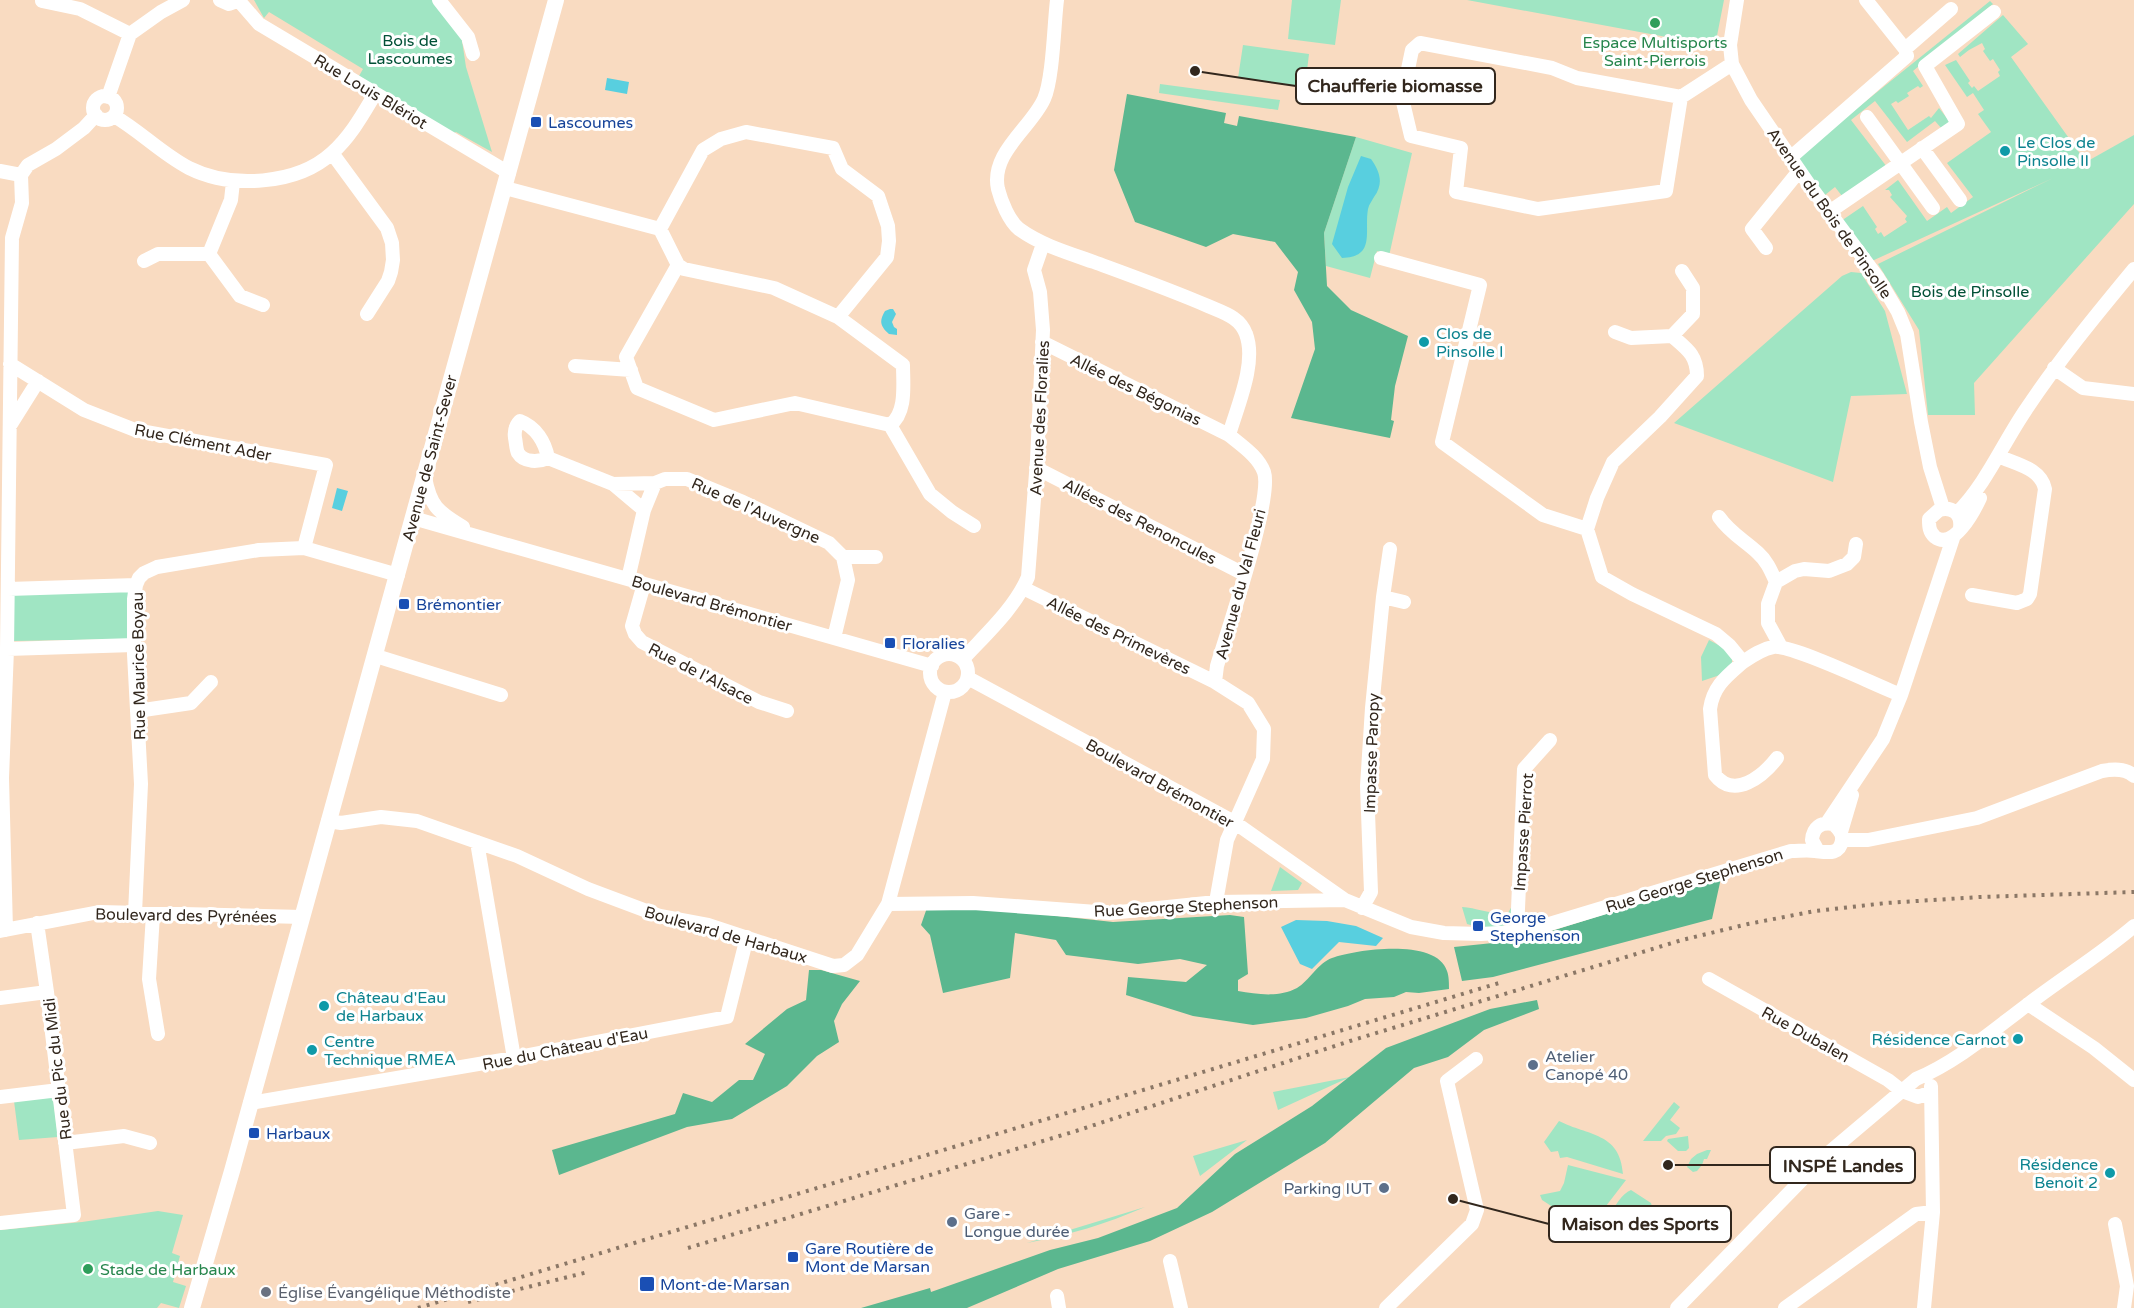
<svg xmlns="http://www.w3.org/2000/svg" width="2134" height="1308" viewBox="0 0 2134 1308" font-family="'Varela Round',sans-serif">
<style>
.green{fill:#a0e5c3}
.forest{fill:#5bb78f}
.water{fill:#58cfdf}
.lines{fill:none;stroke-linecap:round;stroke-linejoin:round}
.minor{stroke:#fff;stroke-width:14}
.major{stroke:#fff;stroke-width:16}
.rail{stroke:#8b7766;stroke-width:4;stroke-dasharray:3 6;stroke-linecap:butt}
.leisure-dot{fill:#2e9e5b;stroke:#fff;stroke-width:2}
.transit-dot{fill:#1a4fb4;stroke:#fff;stroke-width:2}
.culture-dot{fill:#0f9aa8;stroke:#fff;stroke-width:2}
.service-dot{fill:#5c6f8a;stroke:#fff;stroke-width:2}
.worship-dot{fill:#6b7280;stroke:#fff;stroke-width:2}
.labels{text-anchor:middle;stroke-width:6;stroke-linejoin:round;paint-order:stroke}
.park-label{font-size:16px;fill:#005036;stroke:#fff}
.leisure-label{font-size:16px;fill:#27864d;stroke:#fff}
.street-label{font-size:16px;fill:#32271d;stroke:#fff}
.transit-label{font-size:16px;fill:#164399;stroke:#fff;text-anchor:start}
.culture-label{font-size:16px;fill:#0d838f;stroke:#fff;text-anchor:start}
.service-label{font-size:16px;fill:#4e5e75;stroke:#fff;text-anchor:start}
.worship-label{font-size:16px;fill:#5b616d;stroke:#fff;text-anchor:start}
.leader{fill:none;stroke:#32271d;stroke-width:2}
.callout-dot{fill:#32271d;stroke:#fff;stroke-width:2}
.callout{fill:#fff;stroke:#32271d;stroke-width:2}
.callout-label{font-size:18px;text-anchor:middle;font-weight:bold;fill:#32271d}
</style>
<rect width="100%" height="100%" fill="#f9dbc1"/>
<path class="green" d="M254,0h181l26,34 5,33 26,85 -36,-20 -2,1 -95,-57 4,-7 -94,-57 -5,6z
M1292,0h49l-6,45 -47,-6z
M1467,0h257l-9,46z
M1990,1l3,3 -80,67 10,15 -3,2 -2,-2 -11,7 2,3 -11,7 -2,-2 -5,3 17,26 21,-14 2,2 8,-10 11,14 -8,7 -7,-8 -28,21 -32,-41 -24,19 36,47 -45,29 -7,-9 -10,8 -25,-32v-7l4,-5z
M2003,15l25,29 -17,13 75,105 48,-27v69l-160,179 1,32h-47l-9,-85 -41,-66 175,-86 -181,83 -31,-40 22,-15 14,21 -2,2 3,5 3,-2 3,5 23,-15 -2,-3 2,-3 -17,-19 2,-2 -3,-5h-4l13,-10 29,41 20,-14 4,6 22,-16 -26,-34 44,-31 -13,-18 6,-4 -11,-17 -6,4 -22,-32 11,-5 14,21 -2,2 4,5 2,-2 4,5 22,-15 -2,-4 2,-2 -7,-11 -3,2 -7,-10 2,-2 -3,-6 -13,7 -9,7 -2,-3z
M1243,45l66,9 -4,33 -67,-9z
M1160,84l120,16 -2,10 -119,-17z
M1356,137l56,16 -23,103 -12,-5 -7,27 -44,-12 -2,-33z
M1851,272l10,1 24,38 22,83 -56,2 -18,86 -159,-59 168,-147z
M130,590v49l-117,2 -1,-46z
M1709,640l17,9 6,7v9l-12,10 -18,6 -1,-24z
M1280,867l22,16 -4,7 -27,1z
M1512,906l-1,16c-12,8 -30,6 -44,2l-5,-17c16,1 29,8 46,6z
M1350,1077l-72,33 -5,-18z
M53,1097l5,40 -39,3 -5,-39z
M1674,1102l6,5 -10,13 10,8 -4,6 -10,2 -5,5h-18z
M1559,1121c29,15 61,11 64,53l-56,-17 -7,1 -2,-7 -7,1 -7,-10z
M1688,1136l1,12 -3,3h-8l-11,-10 1,-2z
M1247,1140l-47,36 -7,-20z
M1707,1150h4l-4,9h-3l-2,6 -5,6 -4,1 -6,-5 4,-8 6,-5z
M1568,1165l58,15 -33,43 -5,-4 -6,7 -40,-26 -2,-5 20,-4 4,-8z
M1631,1190l20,13 2,7 -16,22 -5,1 -18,-12 -3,-6c3,-9 11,-21 20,-25z
M1145,1207c-39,17 -76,28 -118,36z
M158,1211l25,4 -11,38 8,3 -7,26 13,4 -7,22 -18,-5 -4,5h-157v-78l82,-8z"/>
<path class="forest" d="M1127,94l99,19 -2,10 13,3 2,-10 117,21 -32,96 3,53 24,24 57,26 -13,50 -4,34 3,1 -4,17 -99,-20 24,-69 -3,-27 -18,-32 4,-18 -23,-30 -42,-8 -27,13 -71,-25 -21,-52z
M1721,878l-9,41 -219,58 -31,4 -8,-34 68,-7z
M929,902l184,20 117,-7 14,2 4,57 -10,6v11c19,3 40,7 59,-3 12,-7 21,-25 35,-30 25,-9 105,-20 115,13 2,5 2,13 2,18l-30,4 -13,-1 -12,5 -29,2 -17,7 -42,12 -53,7 -60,-9 -67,-21 2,-18 58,5 21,-17 -27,-6 -42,5 -72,-9 -10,-15 -41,-7 -5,45 -67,15 -13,-58 -9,-10z
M809,970h12l39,11 -18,23 -8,17 5,21 -22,14 -30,30 -55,33 -45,8 -128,48 -7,-25 123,-36 8,-21 29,9 27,-22h14l12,-26 -20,-10 42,-35 19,-9z
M1537,1000l2,9 -55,21 -36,27 -34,11 -89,75 -113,69 -62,29 -92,28 -91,39h-106l69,-20 1,4 119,-42 48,-12 79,-30 58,-54 77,-48 74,-58 104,-39z"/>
<path class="water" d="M607,78l22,4 -2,12 -22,-4z
M1361,156l10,3c9,13 13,24 3,38 -2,4 -5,7 -6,12 -4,23 8,48 -26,49l-10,-14 16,-57z
M890,309h3l3,5 -4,8 2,5 3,2v6l-8,-1c-9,-8 -10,-13 -4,-23z
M337,488l11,3 -6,20 -10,-3z
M1296,920l31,1 29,5 27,12 -7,8 -37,-4 -27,27 -12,-5 -19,-37z"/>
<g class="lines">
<path class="minor" d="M220,0l9,4 11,-4
M439,0l29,37 5,17
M1057,0c-3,24 -4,79 -13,99 -13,29 -54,54 -46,90 3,12 11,32 21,40 22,16 49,24 75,33 38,14 77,28 114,44 16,7 32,11 38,28 11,29 -9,73 -17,101
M1737,0l-7,45 2,19 19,36 59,86 68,92 20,34 9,22 14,88 9,45 13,41
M1866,0l39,49
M42,1l38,8 50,25
M239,1l20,23 250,149
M93 108a12 12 0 1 1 24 0a12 12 0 1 1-24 0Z
M108,97l22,-63 31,-22 22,-12
M1681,97l-104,-19 -25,-10 -132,-25 -8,7 -10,48 9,38 50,12 -5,44 82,17 128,-18 15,-94 51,-33
M114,116c26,15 48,38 75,52 42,21 108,17 143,-15 19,-17 31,-39 43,-59
M1867,117l66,91
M1922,148l38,52
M332,153l55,75 5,15 1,17 -2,12 -3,9 -21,33
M1790,158l117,-102 -2,-7 46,-40
M0,171l21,4
M233,182l-2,18 -22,54 31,42 23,9
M505,188l155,41 18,36 6,4 90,19 64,29 65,48c0,19 4,48 -13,60
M1829,212l129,-88 -33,-58 69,-54
M660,229l43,-79 18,-11 25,-7 87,16 9,21 36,27 10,30 1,15 -2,16 -49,60
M1766,248l-14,-19 47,-58
M1381,258l99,27 -38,157 101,73 44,14
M144,261l14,-7h51
M678,265l-52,92 11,31 77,32 81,-17 95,22
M1615,332l16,6 41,-2c15,13 25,19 25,40l-37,41 -47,45 -16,36 -10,31 15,48 30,17 84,40 13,11 14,17c10,-7 19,-13 30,-15 19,-3 104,39 128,48
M1672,336l21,-22v-26l-11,-17
M1042,342l187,93c13,11 29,21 35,37 9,26 -37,160 -47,194l-2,16 33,21 16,26 -1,30 -36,81 -11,62
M10,364l74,46 51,20 191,35 -22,83
M575,366l56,4
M2054,368l29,20 51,6
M11,424l27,-43
M890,425l40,69 22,18 22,14
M548,458c-9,4 -24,5 -30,-5 -2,-4 -2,-11 -3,-15 -1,-7 0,-12 5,-17 16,6 25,21 28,37l65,26 31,26
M1036,468l208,106
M425,477c5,29 13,35 38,50
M613,484l42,-1 10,-4h22l56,23 86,41 14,14 5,23 -14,58
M1957,513c29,-29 45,-68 68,-102 33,-50 71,-96 109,-142
M1719,517c11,16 25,23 39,36 9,8 13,18 18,29
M413,518l519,148
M1960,528c2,-14 -8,-22 -21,-18l-10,9c0,7 0,13 6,18 18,14 39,-26 45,-39
M843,557h33
M628,579l16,-69 11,-27
M644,584l-12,42 3,8 7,8 117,60 28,9
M1023,588l192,94
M8,589l128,-4
M1972,595l45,8 10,-4 3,-5 15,-105c-4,-21 -30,-25 -47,-33
M1383,597l7,-48
M1781,647l-13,-24v-19l8,-22 19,-11 9,-2 25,2 18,-7 7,-7 2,-13
M7,649l127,-4
M930 673a19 19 0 1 1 38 0a19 19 0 1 1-38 0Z
M376,656l125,39
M963,659c23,-25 52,-51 65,-82l9,-117 6,-130 -3,-38 -6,-22 9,-26
M1743,662c-16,14 -30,24 -33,47l5,66c19,25 48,1 62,-17
M968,678l266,144 111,78
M137,711l54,-8 20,-21
M328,821l13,2 40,-6 36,4 100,35 71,33 72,27 48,9 125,41 11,-1 13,-10 31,-51 57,-212
M1827,823l56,-84 18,-44 52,-157
M1841,832l11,-37
M1842,840h26l109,-22 125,-47c11,-2 23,-3 32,5
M477,842l37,216
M888,904l85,-1 137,10 106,-11 129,-2 66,27 33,6 37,1 36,-2 29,-7 245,-74c8,0 16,-1 24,0 11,1 25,5 27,-11 1,-7 -4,-12 -9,-16 -12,-2 -20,3 -21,16l6,11
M1362,908l9,-16 -4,-106 5,-78 11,-111 21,5
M135,913l6,-129 -7,-130v-55l2,-14 3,-7 5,-5 13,-6 102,-17 45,-2 94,27
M153,914l-4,65 9,55
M6,930l-4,-152 5,-129 5,-411 10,-35 -1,-28 7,-10 28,-16 28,-21 12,-13
M0,931l99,-19 203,5
M1517,932l7,-163 26,-29
M1709,979l179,101 14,11 16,6 13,-5
M0,998l47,-6
M2028,1004l66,44 40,32
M0,1097l59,-7
M250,1103l264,-45 213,-41 20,-80
M65,1143l59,-7 26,7
M0,1223l74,-8 -27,-223 -10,-69
M2115,1224l12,62 -3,22
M1170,1261l11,47
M1057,1296l2,12
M1386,1308l86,-84 5,-14 -30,-129 29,-22
M1677,1308l149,-153 90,-76c42,-18 75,-47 111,-74 35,-27 73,-50 107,-79
M1785,1308l131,-94 17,-2
M1924,1308l9,-96 -2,-126"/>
<path class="major" d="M192,1308l40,-137 324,-1171"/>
<path class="rail" d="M688,1248l388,-117 274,-90 332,-101 66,-16 67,-13 71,-8 94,-6 154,-5
M468,1302l120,-30
M418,1308l1081,-325"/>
</g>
<g class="leisure-dot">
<circle cx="1655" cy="23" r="6"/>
<circle cx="88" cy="1269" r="6"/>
</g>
<g class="transit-dot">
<rect x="530" y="116" width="12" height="12" rx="3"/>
<rect x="398" y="598" width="12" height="12" rx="3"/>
<rect x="884" y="637" width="12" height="12" rx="3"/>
<rect x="1472" y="920" width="12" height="12" rx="3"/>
<rect x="248" y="1127" width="12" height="12" rx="3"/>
<rect x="787" y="1251" width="12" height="12" rx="3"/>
<rect x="639" y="1276" width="16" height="16" rx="3"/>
</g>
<g class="culture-dot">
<circle cx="2005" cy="151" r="6"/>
<circle cx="1424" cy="342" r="6"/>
<circle cx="324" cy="1006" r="6"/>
<circle cx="2018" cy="1039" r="6"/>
<circle cx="312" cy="1050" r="6"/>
<circle cx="2110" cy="1173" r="6"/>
</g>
<g class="service-dot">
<circle cx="1533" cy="1065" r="6"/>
<circle cx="1384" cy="1188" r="6"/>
<circle cx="952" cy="1222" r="6"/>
</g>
<circle class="worship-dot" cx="266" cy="1292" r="6"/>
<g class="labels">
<g class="park-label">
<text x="410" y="46">Bois de<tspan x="410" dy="18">Lascoumes</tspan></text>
<text x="1970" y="297">Bois de Pinsolle</text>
</g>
<g class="leisure-label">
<text x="1655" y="48">Espace Multisports<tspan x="1655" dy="18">Saint-Pierrois</tspan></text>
<text x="100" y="1275" text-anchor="start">Stade de Harbaux</text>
</g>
<g class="street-label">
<text transform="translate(371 91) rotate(31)" y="6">Rue Louis Blériot</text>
<text transform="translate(1830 213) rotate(55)" y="6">Avenue du Bois de Pinsolle</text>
<text transform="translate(1136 389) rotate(26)" y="6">Allée des Bégonias</text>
<text transform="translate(1039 418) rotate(-87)" y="6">Avenue des Floralies</text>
<text transform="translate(203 442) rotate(11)" y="6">Rue Clément Ader</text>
<text transform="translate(429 458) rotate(-75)" y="6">Avenue de Saint-Sever</text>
<text transform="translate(756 510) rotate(24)" y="6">Rue de l'Auvergne</text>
<text transform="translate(1140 521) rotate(27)" y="6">Allées des Renoncules</text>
<text transform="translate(1240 584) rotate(-75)" y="6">Avenue du Val Fleuri</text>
<text transform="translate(712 603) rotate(16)" y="6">Boulevard Brémontier</text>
<text transform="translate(1119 635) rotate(26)" y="6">Allée des Primevères</text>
<text transform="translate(138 666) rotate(-91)" y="6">Rue Maurice Boyau</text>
<text transform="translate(701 673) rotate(27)" y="6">Rue de l'Alsace</text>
<text transform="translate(1371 753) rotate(-88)" y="6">Impasse Paropy</text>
<text transform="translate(1160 783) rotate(29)" y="6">Boulevard Brémontier</text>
<text transform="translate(1523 832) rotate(-86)" y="6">Impasse Pierrot</text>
<text transform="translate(1694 880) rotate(-17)" y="6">Rue George Stephenson</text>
<text transform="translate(1186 906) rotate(-3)" y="6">Rue George Stephenson</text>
<text transform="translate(186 915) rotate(1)" y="6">Boulevard des Pyrénées</text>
<text transform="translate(726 934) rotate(16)" y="6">Boulevard de Harbaux</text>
<text transform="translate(1806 1034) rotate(29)" y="6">Rue Dubalen</text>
<text transform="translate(565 1048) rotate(-11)" y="6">Rue du Château d'Eau</text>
<text transform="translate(57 1069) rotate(-97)" y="6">Rue du Pic du Midi</text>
</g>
<g class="transit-label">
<text x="548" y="128">Lascoumes</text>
<text x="416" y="610">Brémontier</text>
<text x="902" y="649">Floralies</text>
<text x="1490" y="923">George<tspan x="1490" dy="18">Stephenson</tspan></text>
<text x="266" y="1139">Harbaux</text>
<text x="805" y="1254">Gare Routière de<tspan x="805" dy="18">Mont de Marsan</tspan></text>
<text x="660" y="1290">Mont-de-Marsan</text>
</g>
<g class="culture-label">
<text x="2017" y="148">Le Clos de<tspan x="2017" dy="18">Pinsolle II</tspan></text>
<text x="1436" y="339">Clos de<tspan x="1436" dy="18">Pinsolle I</tspan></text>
<text x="336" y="1003">Château d'Eau<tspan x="336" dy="18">de Harbaux</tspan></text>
<text x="2006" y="1045" text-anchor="end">Résidence Carnot</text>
<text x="324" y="1047">Centre<tspan x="324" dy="18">Technique RMEA</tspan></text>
<text x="2098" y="1170" text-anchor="end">Résidence<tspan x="2098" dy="18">Benoit 2</tspan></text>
</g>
<g class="service-label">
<text x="1545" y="1062">Atelier<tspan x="1545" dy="18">Canopé 40</tspan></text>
<text x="1372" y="1194" text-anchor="end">Parking IUT</text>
<text x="964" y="1219">Gare -<tspan x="964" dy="18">Longue durée</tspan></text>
</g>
<g class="worship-label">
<text x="278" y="1298">Église Évangélique Méthodiste</text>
</g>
</g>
<path class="leader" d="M1195 71L1296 86M1668 1165L1770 1165M1453 1199L1549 1224"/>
<g class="callout-dot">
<circle cx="1195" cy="71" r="6"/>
<circle cx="1668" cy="1165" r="6"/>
<circle cx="1453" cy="1199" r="6"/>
</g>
<g class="callout">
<rect x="1296" y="68" width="199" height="36" rx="6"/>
<rect x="1770" y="1147" width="145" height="36" rx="6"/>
<rect x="1549" y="1206" width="182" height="36" rx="6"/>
</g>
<g class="callout-label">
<text x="1395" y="92">Chaufferie biomasse</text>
<text x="1843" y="1172">INSPÉ Landes</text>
<text x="1640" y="1230">Maison des Sports</text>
</g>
</svg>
